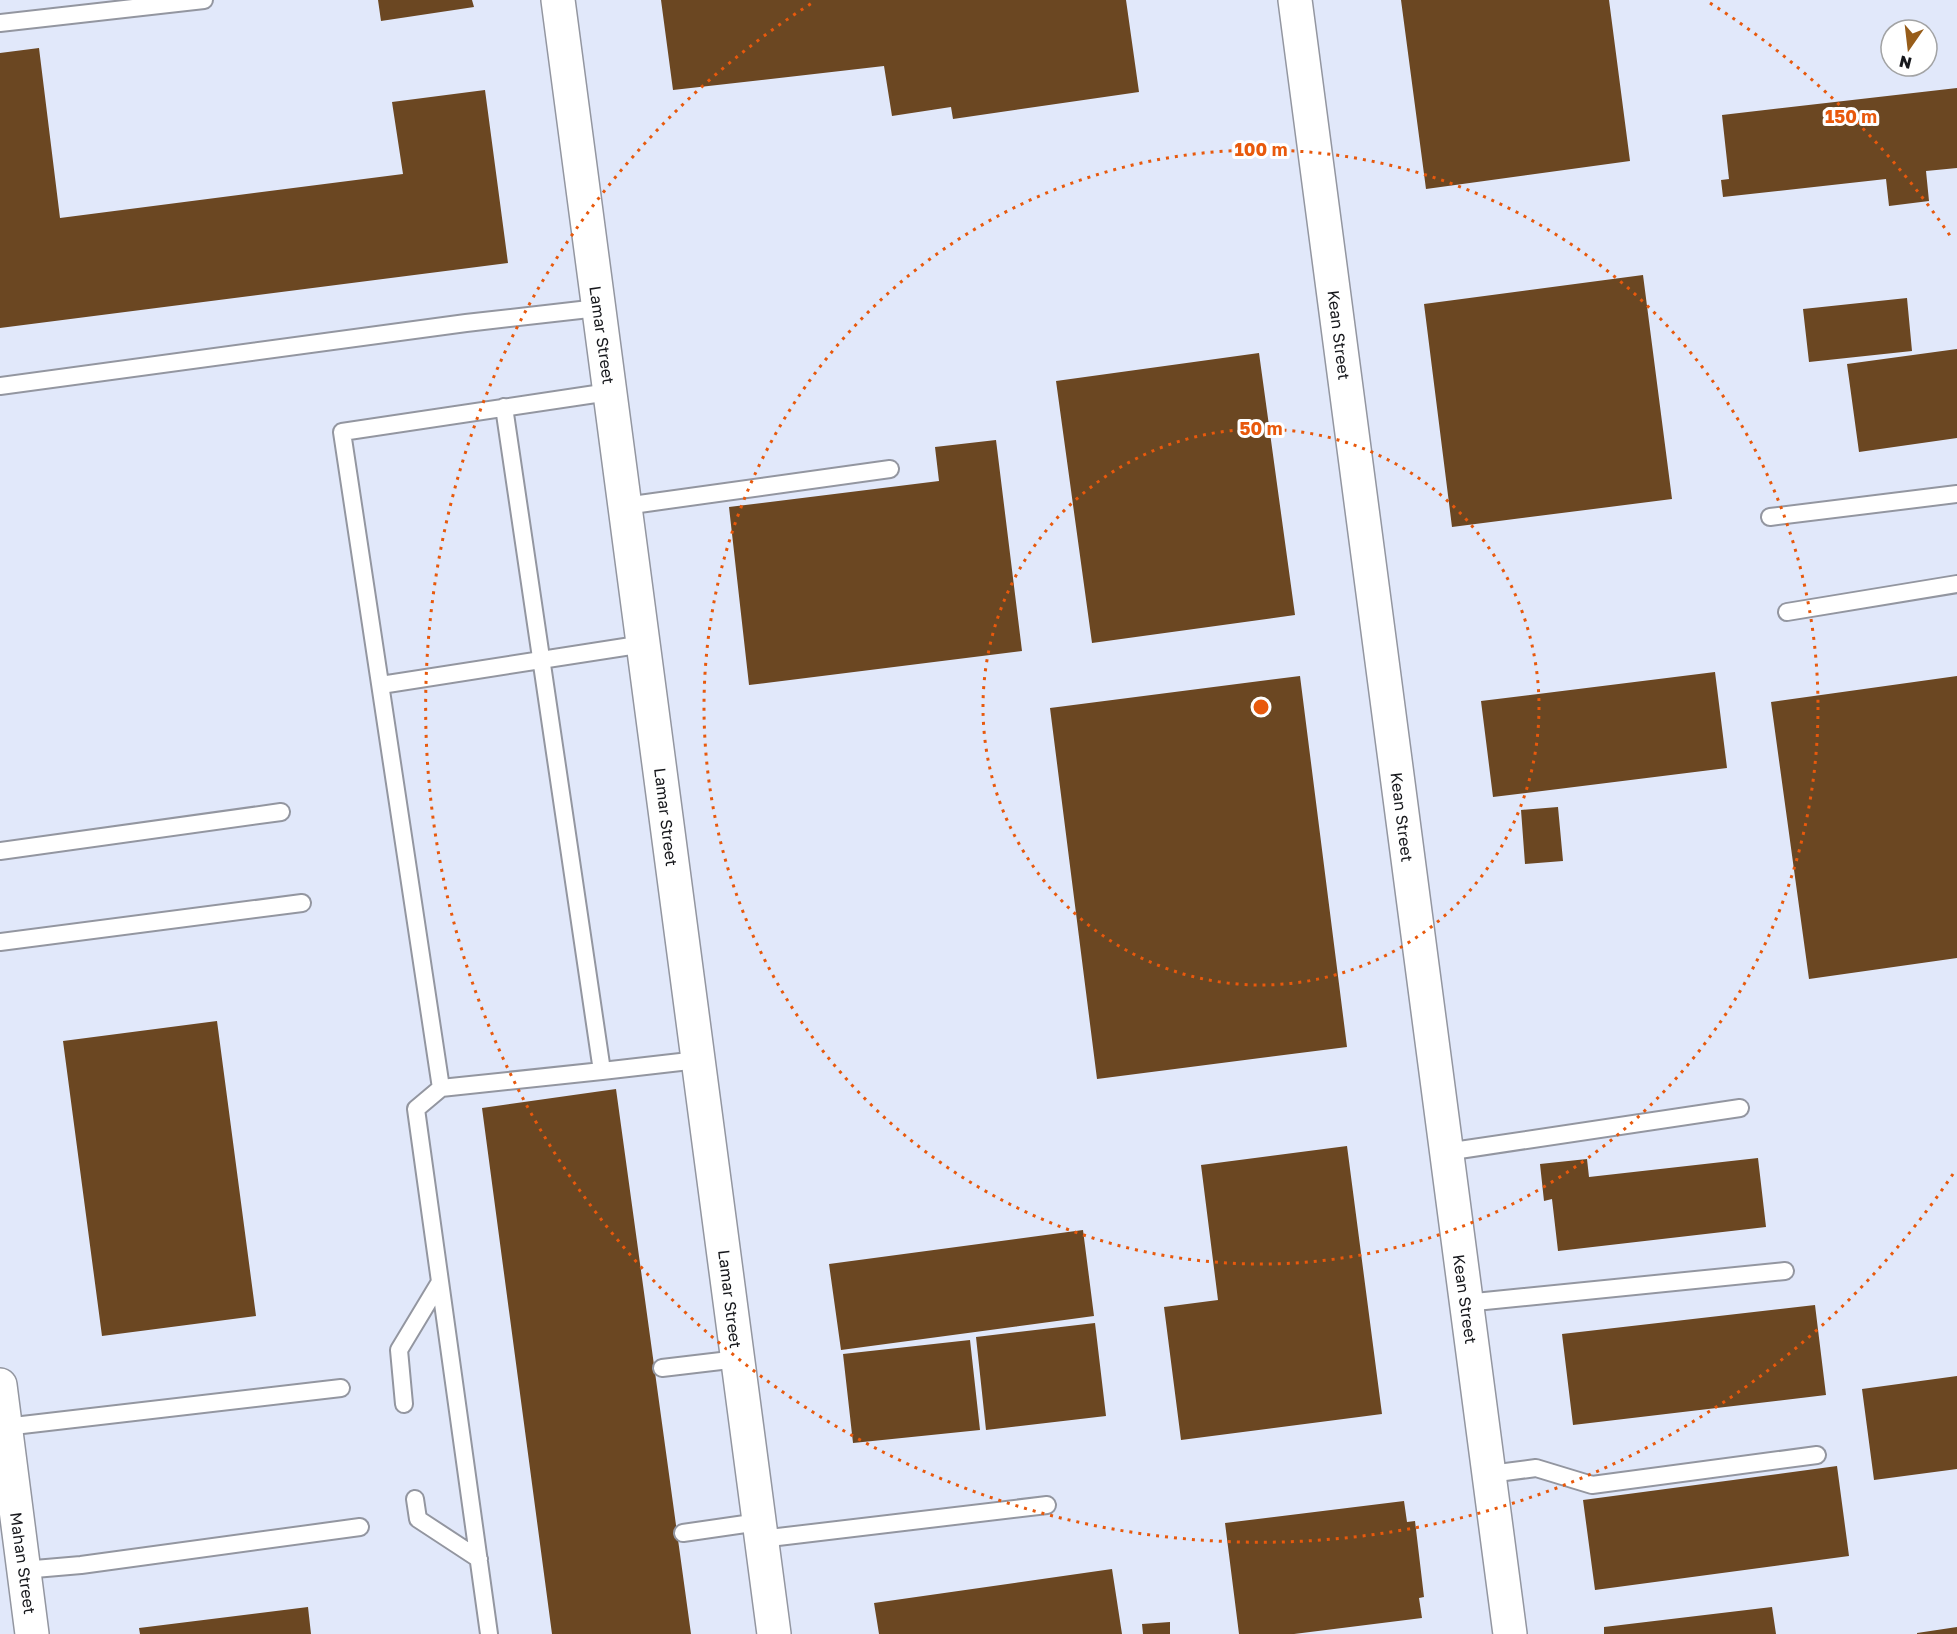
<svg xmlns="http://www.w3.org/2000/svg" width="1957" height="1634" viewBox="0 0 1957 1634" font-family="'Golos Text',sans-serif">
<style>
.built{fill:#e1e8fa;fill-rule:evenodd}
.building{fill:#6b4722}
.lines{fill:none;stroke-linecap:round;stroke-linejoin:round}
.service-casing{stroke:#9396a0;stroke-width:20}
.minor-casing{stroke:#9396a0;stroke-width:36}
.service{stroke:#fff;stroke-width:16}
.minor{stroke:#fff;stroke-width:33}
.ring{fill:none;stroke:#e8590c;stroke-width:3;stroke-dasharray:3 6}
.labels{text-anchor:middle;stroke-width:6;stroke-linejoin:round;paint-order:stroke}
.street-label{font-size:16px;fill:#17181c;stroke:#fff}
.centre{fill:#e8590c;stroke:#fff;stroke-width:3}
.ring-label{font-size:18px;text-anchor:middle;font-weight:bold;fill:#e8590c;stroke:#fff;stroke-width:6;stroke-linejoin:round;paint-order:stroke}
</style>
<rect width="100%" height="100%" fill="#eef2fd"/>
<path class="built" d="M0,0h1957v1634h-1957zM1891,30h36v36h-36z"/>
<path class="building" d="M378,0h94l2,7 -93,14z
M661,0h465l13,92 -186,27 -2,-12 -59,9 -8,-50 -211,24z
M1401,0h208l21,161 -204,28z
M39,48l21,170 343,-44 -11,-72 93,-12 23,173 -508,65v-275z
M1957,88v80l-31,3 3,30 -40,5 -3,-27 -163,18 -2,-17 8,-1 -7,-64z
M1643,275l29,224 -220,28 -28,-223z
M1907,298l5,53 -103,11 -6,-53z
M1957,349v89l-98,14 -12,-88z
M1259,353l36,262 -203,28 -36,-262z
M996,440l26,211 -273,34 -20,-178 210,-26 -4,-34z
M1715,672l12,96 -234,29 -12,-96z
M1300,676l47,371 -250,32 -47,-371z
M1957,676v282l-148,21 -38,-277z
M1558,807l5,54 -38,3 -4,-54z
M217,1021l39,295 -154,20 -39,-295z
M616,1089l75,545h-139l-70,-526z
M1347,1146l35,268 -201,26 -17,-133 54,-7 -17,-135z
M1758,1158l8,69 -208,24 -6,-52 -8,2 -4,-37 47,-5 2,18z
M1083,1230l11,86 -253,34 -12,-86z
M1815,1305l11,90 -253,30 -11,-91z
M1095,1323l11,93 -120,14 -10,-93z
M970,1340l10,90 -127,13 -10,-89z
M1957,1376v93l-83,11 -12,-91z
M1837,1466l12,90 -254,34 -12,-90z
M1404,1501l3,21 8,-1 9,76 -5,1 3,20 -128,16h-55l-14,-111z
M1112,1569l10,65h-243l-5,-31z
M308,1607l3,27h-171l-1,-6z
M1772,1607l4,27h-172v-7z
M1170,1622v12h-27l-1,-10z
M1957,1627v7h-40v-1z"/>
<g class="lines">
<defs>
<path id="service" d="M0,23l204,-23
M0,386l466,-63 132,-15
M504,407l98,664 96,-11
M625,506l265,-37
M1770,517l187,-23
M1787,612l170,-28
M381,685l263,-41
M0,851l281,-39
M0,942l302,-39
M441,1088l-99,-656 267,-40
M1446,1152l294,-44
M1465,1303l320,-32
M662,1368l76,-9
M404,1404l-5,-54 41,-68
M5,1427l336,-39
M1490,1474l46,-6 56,17 225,-30
M415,1499l3,20 61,40
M683,1533l76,-11
M761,1539l286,-34
M23,1570l58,-5 279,-38
M489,1634l-73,-525 25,-21 161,-17"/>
<path id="minor" d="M558,0l216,1634
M1295,0l215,1634
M0,1385l32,249"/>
</defs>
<use href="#service" class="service-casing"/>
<use href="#minor" class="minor-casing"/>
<use href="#service" class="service"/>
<use href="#minor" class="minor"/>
</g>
<g class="ring">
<circle cx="1261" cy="707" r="278"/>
<circle cx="1261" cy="707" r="557"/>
<path d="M1953 1174A835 835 0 1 1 812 3M1710 3A835 835 0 0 1 1953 240"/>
</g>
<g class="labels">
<g class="street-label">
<text transform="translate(602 335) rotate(82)" y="6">Lamar Street</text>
<text transform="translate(1339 335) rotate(83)" y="6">Kean Street</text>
<text transform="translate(666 817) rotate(83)" y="6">Lamar Street</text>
<text transform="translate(1402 817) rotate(83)" y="6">Kean Street</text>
<text transform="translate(730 1299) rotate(83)" y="6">Lamar Street</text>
<text transform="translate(1465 1299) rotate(82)" y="6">Kean Street</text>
<text transform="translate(23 1563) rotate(82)" y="6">Mahan Street</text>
</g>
</g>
<circle cx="1261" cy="707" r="9" class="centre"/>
<g class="ring-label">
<text x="1851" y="123">150 m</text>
<text x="1261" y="156">100 m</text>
<text x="1261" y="435">50 m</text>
</g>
<g transform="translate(1909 48) rotate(194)"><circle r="28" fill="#ffffff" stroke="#a2a3a4" stroke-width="1.5"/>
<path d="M0-4.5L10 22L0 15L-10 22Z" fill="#975d1a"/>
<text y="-9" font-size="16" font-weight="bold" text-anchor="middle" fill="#17181c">N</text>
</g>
</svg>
